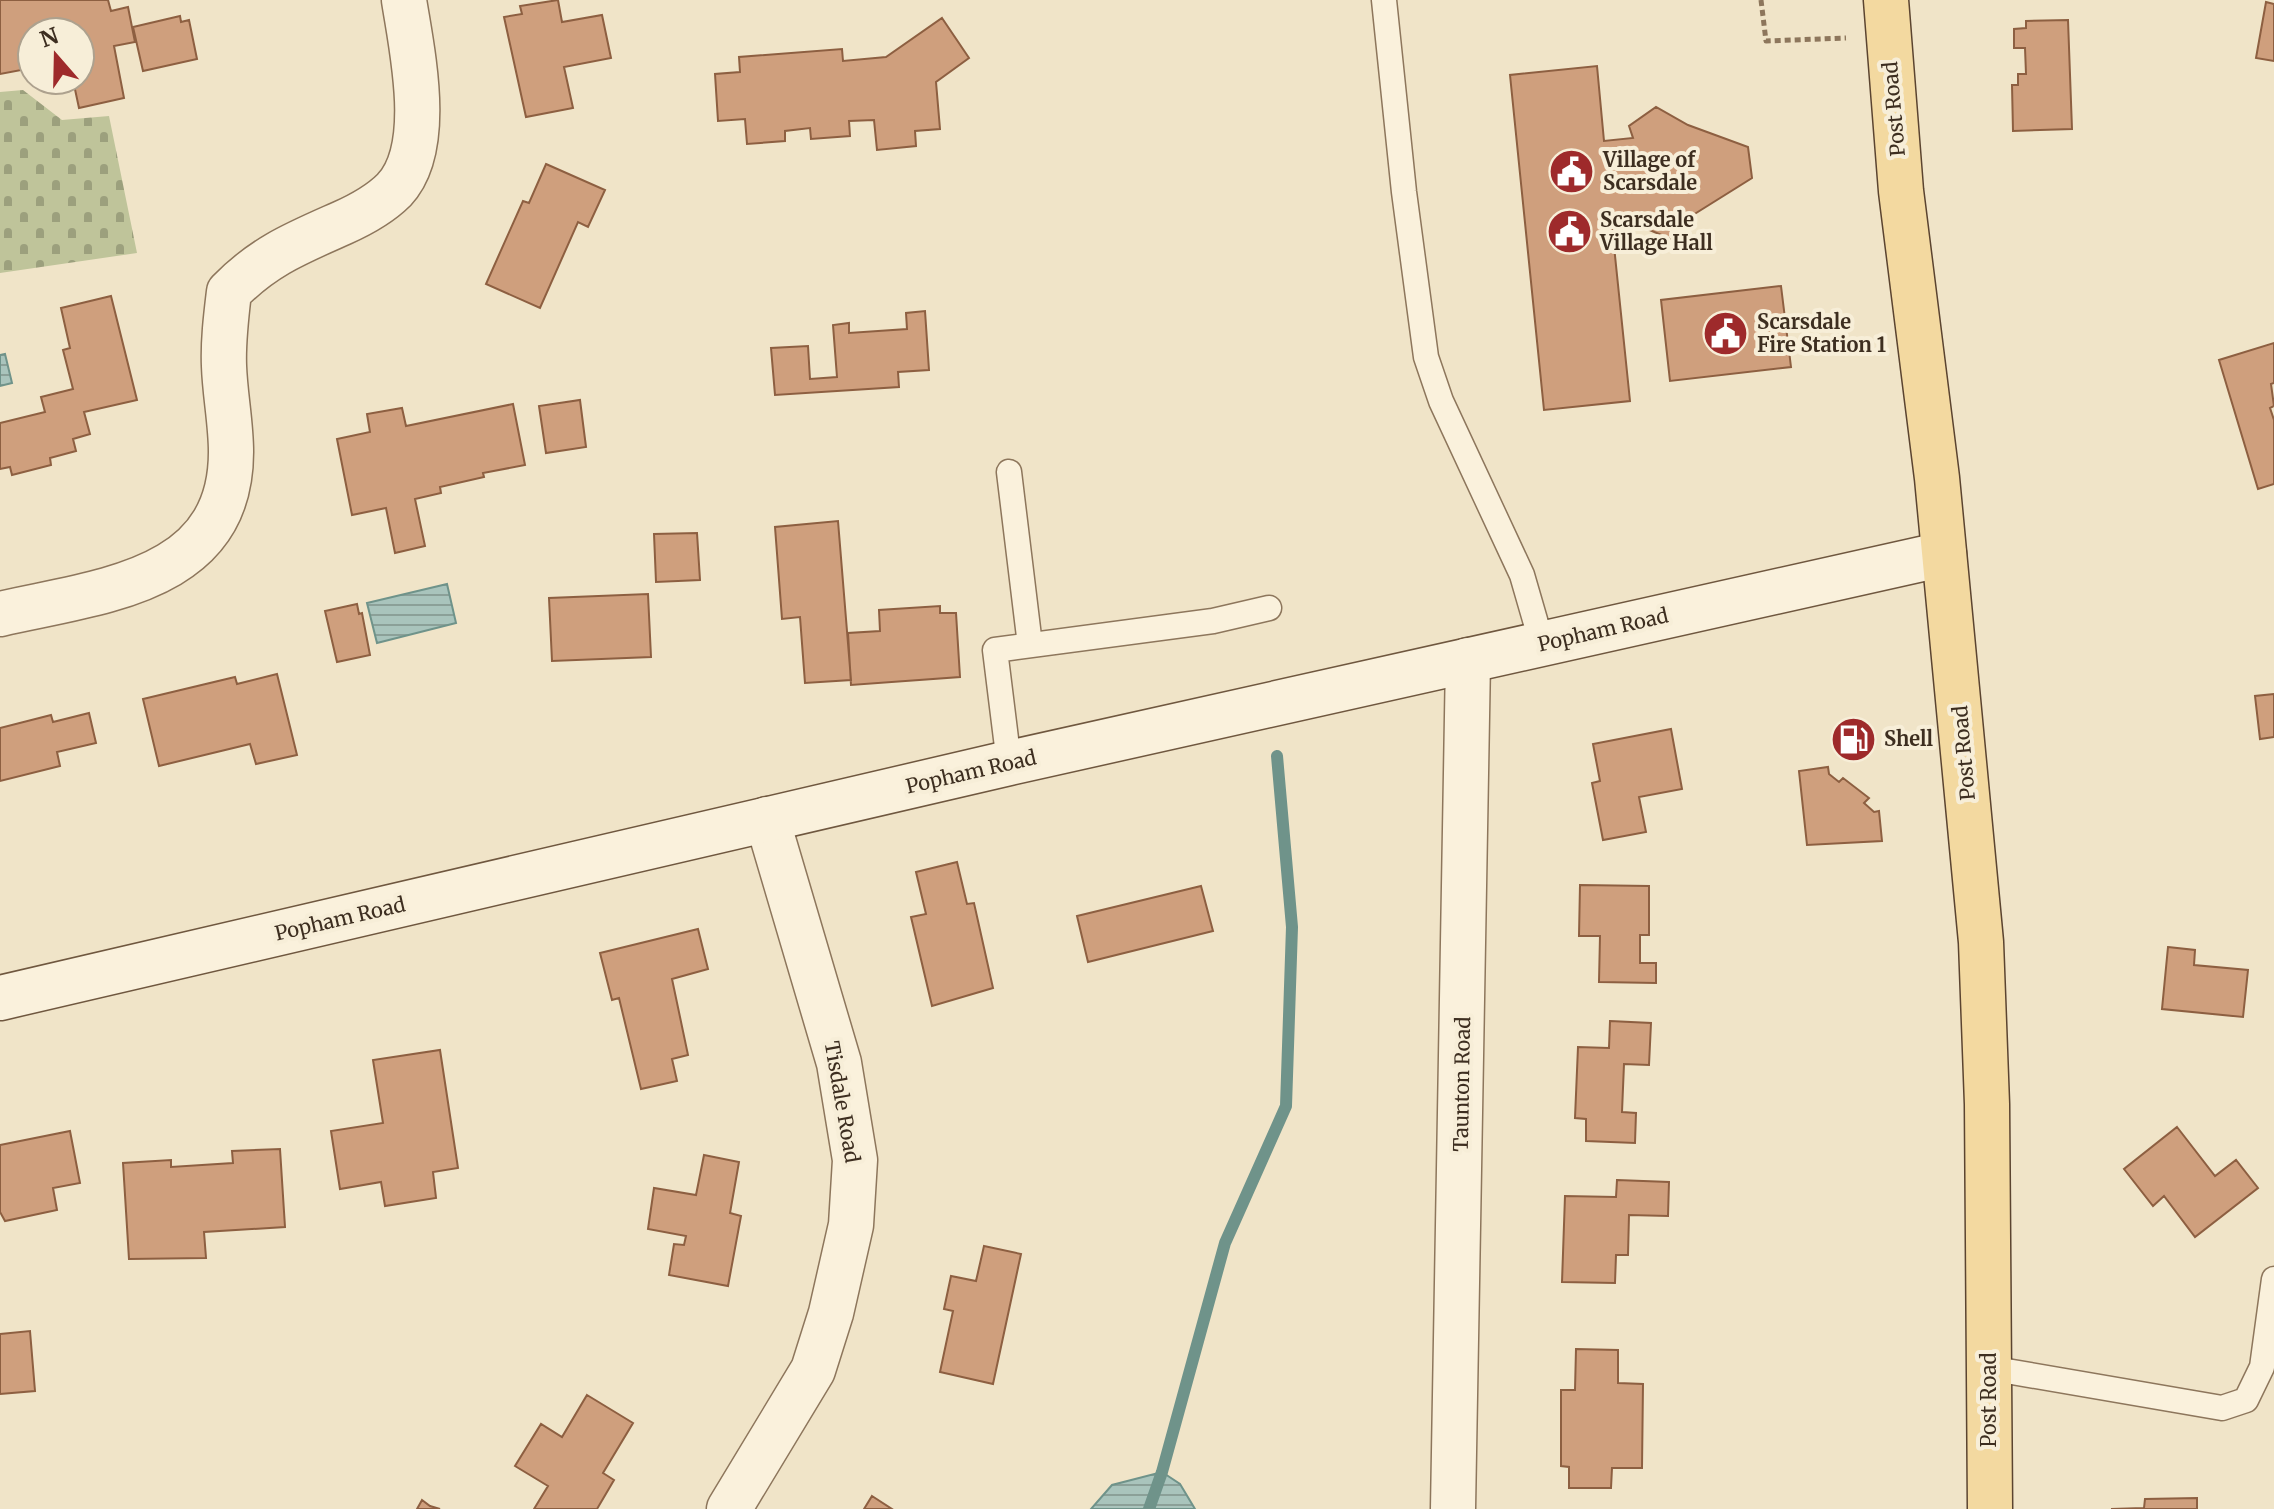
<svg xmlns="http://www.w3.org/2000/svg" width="2274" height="1509" viewBox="0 0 2274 1509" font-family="Merriweather,serif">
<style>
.cemetery{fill:url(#cemetery-stones)}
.water{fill:url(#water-rules);stroke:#6f938a;stroke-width:2}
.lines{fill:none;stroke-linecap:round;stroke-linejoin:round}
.stream{stroke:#6f938a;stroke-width:12}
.building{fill:#cf9f7d;stroke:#8d5f41;stroke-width:2}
.service-casing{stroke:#8d765c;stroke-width:27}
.minor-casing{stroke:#8d765c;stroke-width:47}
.secondary-casing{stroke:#6f573f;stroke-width:47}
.primary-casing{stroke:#5b4430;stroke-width:47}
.path{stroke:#8d765c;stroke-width:5;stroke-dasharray:6 4;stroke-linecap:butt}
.service{stroke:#faf1dc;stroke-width:24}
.minor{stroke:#faf1dc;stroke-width:44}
.secondary{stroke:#faf1dc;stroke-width:44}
.primary{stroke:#f3d9a0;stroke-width:44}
.labels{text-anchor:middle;stroke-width:8;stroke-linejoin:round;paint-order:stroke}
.street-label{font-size:20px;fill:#3d2e20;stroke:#f7eed8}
.poi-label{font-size:20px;font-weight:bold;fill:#3d2e20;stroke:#f7eed8;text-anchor:start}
</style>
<defs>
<pattern id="cemetery-stones" width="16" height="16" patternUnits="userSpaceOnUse" patternTransform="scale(2)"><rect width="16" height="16" fill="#bfc49a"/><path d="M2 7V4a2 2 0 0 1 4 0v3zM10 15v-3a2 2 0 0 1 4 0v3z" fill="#9ca07d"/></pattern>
<pattern id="water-rules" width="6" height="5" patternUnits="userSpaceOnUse" patternTransform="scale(2)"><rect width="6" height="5" fill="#a9c4bc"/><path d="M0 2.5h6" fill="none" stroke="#8ba098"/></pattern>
</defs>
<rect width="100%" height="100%" fill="#f0e4c8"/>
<path class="cemetery" d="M23,90l39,30 47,-4 28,137 -137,20v-181z"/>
<path class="water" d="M5,354l7,29 -12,3v-31z
M447,584l9,39 -79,20 -10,-40z
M1162,1472l18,12 15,25h-104l21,-24z"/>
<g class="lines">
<path class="stream" d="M1149,1509l13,-37 63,-229 61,-137 6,-179 -15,-171"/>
</g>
<path class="building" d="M0,0h108l3,11 17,-4 7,35 -21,4 10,52 -45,10 -6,-28h7v-48h-48v36l-32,6z
M558,0l4,22 40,-7 9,43 -47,9 9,41 -47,9 -22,-100 18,-3 -2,-8z
M2266,2l8,2v57l-18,-3z
M180,16l1,6 8,-2 8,39 -54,12 -10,-44z
M942,18l27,40 -33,24 4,47 -25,2 1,15 -39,4 -3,-30 -25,1 1,15 -39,3 -1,-11 -25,3v10l-38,3 -2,-25 -27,2 -3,-47 25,-2 -1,-15 103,-8 1,12 43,-4z
M2068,20l4,109 -59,2 -1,-46h6v-11h8l-1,-26h-11v-19l12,-1v-7z
M1597,66l7,75 29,-3 -4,-12 27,-19 32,18 60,22 4,31 -59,37 -22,24 -31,-13v-11l-29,2 19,184 -86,9 -34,-335z
M546,164l59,26 -17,37 -10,-5 -38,86 -54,-24 37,-83 6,2z
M1781,286l10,81 -121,14 -9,-81z
M111,296l26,104 -53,12 6,22 -17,5 3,12 -26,7 1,7 -39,10 -2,-8 -10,2v-46l45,-11 -4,-15 32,-8 -10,-39 7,-2 -9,-40z
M925,311l4,59 -31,2 1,15 -124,8 -4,-47 37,-2 2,33 27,-2 -4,-52 16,-2v10l58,-4 -1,-16z
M2274,343v40l-3,1 3,22 -4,2 4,12v64l-16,5 -39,-129z
M580,400l6,47 -40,6 -7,-47z
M513,404l12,61 -42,8 1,4 -44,10 1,6 -26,6 10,47 -30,7 -9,-45 -34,7 -15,-76 33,-7 -3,-18 35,-6 4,18z
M838,521l13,159 -46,3 -5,-66 -18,2 -7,-92z
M697,533l3,47 -44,2 -2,-48z
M648,594l3,63 -99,4 -3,-63z
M357,604l2,10 3,-1 8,42 -33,7 -12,-51z
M940,606v7h16l4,64 -109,8 -3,-52 32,-2 -1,-21z
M277,674l20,81 -41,9 -6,-20 -91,22 -16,-67 92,-22 2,7z
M2274,694v43l-14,2 -5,-43z
M89,713l7,30 -39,9 3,14 -60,15v-53l51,-13 2,7z
M1671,729l11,60 -43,8 7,35 -43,8 -11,-57 8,-2 -7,-37z
M1828,767l1,7 10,8 4,-4 26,20 -5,5 10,9 5,-1 3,30 -75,4 -8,-74z
M957,862l10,42 7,-1 19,85 -61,18 -21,-89 15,-3 -10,-42z
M1580,885l69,1v49h-9v28h16v20l-57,-1 1,-46h-21z
M1201,886l12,45 -125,31 -11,-46z
M698,929l10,40 -36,10 16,76 -16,4 5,22 -36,8 -22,-91 -7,2 -12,-47z
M2168,947l27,3 -1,15 54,5 -5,47 -81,-8z
M1610,1021l41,2 -2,42 -25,-1 -2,48 14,1 -1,30 -49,-2v-22l-11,-1 3,-71 31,1z
M440,1050l18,118 -25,4 3,26 -51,8 -4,-24 -41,7 -9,-58 52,-8 -10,-63z
M2177,1127l38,49 21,-16 22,28 -63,49 -31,-41 -11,10 -29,-37z
M70,1131l10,52 -27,5 4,22 -52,11 -5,-9v-67z
M280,1149l5,78 -81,5 2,26 -77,1 -6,-96 48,-3v7l62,-4 -1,-12z
M704,1155l35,7 -9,51 11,3 -13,70 -59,-11 5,-31 10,1 2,-9 -38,-7 6,-41 42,7z
M1617,1180l52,2 -1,34 -39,-1 -1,40h-12l-1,28 -53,-1 3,-86 51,1z
M984,1246l37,8 -28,130 -53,-12 13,-61 -9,-2 7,-33 25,5z
M30,1331l5,60 -35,3v-60z
M1576,1349l42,1v33l25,1 -1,84h-30l-1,20h-42v-21l-8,-1v-76h14z
M587,1395l46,28 -30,50 11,7 -17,29h-63l14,-23 -33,-20 26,-42 21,13z
M872,1496l20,13h-28z
M2197,1498v11h-86l33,-1 1,-9z
M422,1500l8,6 10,3h-23z"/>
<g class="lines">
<defs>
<path id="service" d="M1384,0l20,192 22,165 15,44 81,174 20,69
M1009,472l21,173
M1009,763l-14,-113 218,-29 56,-13
M1989,1368l233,40 24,-8 16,-33 12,-88"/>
<path id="minor" d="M0,614c99,-23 231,-31 231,-162 0,-29 -6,-57 -7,-86 -1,-25 2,-49 5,-74 35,-36 68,-49 113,-69 18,-8 38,-19 52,-33 40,-42 18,-139 10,-190
M729,1509l84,-139 18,-57 20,-88 4,-65 -16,-97 -72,-244
M1453,1509l15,-849"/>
<path id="secondary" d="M0,998l1009,-235 935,-209"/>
<path id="primary" d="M1886,0l15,191 36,287 44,464 6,162 3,405"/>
</defs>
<use href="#service" class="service-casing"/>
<use href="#minor" class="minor-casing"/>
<use href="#secondary" class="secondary-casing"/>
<use href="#primary" class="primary-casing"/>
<path class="path" d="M1761,0l5,41 80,-3"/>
<use href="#service" class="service"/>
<use href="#minor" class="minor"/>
<use href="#secondary" class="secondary"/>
<use href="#primary" class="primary"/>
</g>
<defs>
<symbol id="civic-disc" viewBox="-11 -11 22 22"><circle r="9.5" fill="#9e2a2b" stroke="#f7eed8"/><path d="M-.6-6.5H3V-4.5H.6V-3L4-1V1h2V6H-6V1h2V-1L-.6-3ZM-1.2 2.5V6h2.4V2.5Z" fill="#fff"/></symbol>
<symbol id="fuel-disc" viewBox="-11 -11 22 22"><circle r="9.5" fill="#9e2a2b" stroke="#f7eed8"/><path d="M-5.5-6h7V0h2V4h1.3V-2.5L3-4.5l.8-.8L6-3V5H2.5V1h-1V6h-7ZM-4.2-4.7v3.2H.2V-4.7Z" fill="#fff"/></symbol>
</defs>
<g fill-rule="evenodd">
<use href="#civic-disc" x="1546" y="146" width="51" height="51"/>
<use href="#civic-disc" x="1544" y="206" width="51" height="51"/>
<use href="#civic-disc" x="1700" y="308" width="51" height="51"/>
<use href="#fuel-disc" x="1828" y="714" width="51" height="51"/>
</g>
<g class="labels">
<g class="street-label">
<text transform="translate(1894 109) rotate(-95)" y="7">Post Road</text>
<text transform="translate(1603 630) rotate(-13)" y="7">Popham Road</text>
<text transform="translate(1964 753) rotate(-95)" y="7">Post Road</text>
<text transform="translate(971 772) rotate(-13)" y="7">Popham Road</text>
<text transform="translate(340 919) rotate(-13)" y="7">Popham Road</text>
<text transform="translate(1462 1084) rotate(-89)" y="7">Taunton Road</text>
<text transform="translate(842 1102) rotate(80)" y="7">Tisdale Road</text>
<text transform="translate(1989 1400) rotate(-90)" y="7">Post Road</text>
</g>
<g class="poi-label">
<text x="1603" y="167">Village of<tspan x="1603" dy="23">Scarsdale</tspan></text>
<text x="1600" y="227">Scarsdale<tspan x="1600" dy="23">Village Hall</tspan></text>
<text x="1757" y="329">Scarsdale<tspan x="1757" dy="23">Fire Station 1</tspan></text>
<text x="1884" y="746">Shell</text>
</g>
</g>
<g transform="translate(56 56) rotate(340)"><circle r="38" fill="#f7eed8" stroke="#ada18e" stroke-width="2"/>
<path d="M0-6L14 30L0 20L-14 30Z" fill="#9e2a2b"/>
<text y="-12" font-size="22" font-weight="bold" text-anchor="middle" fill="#3d2e20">N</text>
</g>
</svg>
